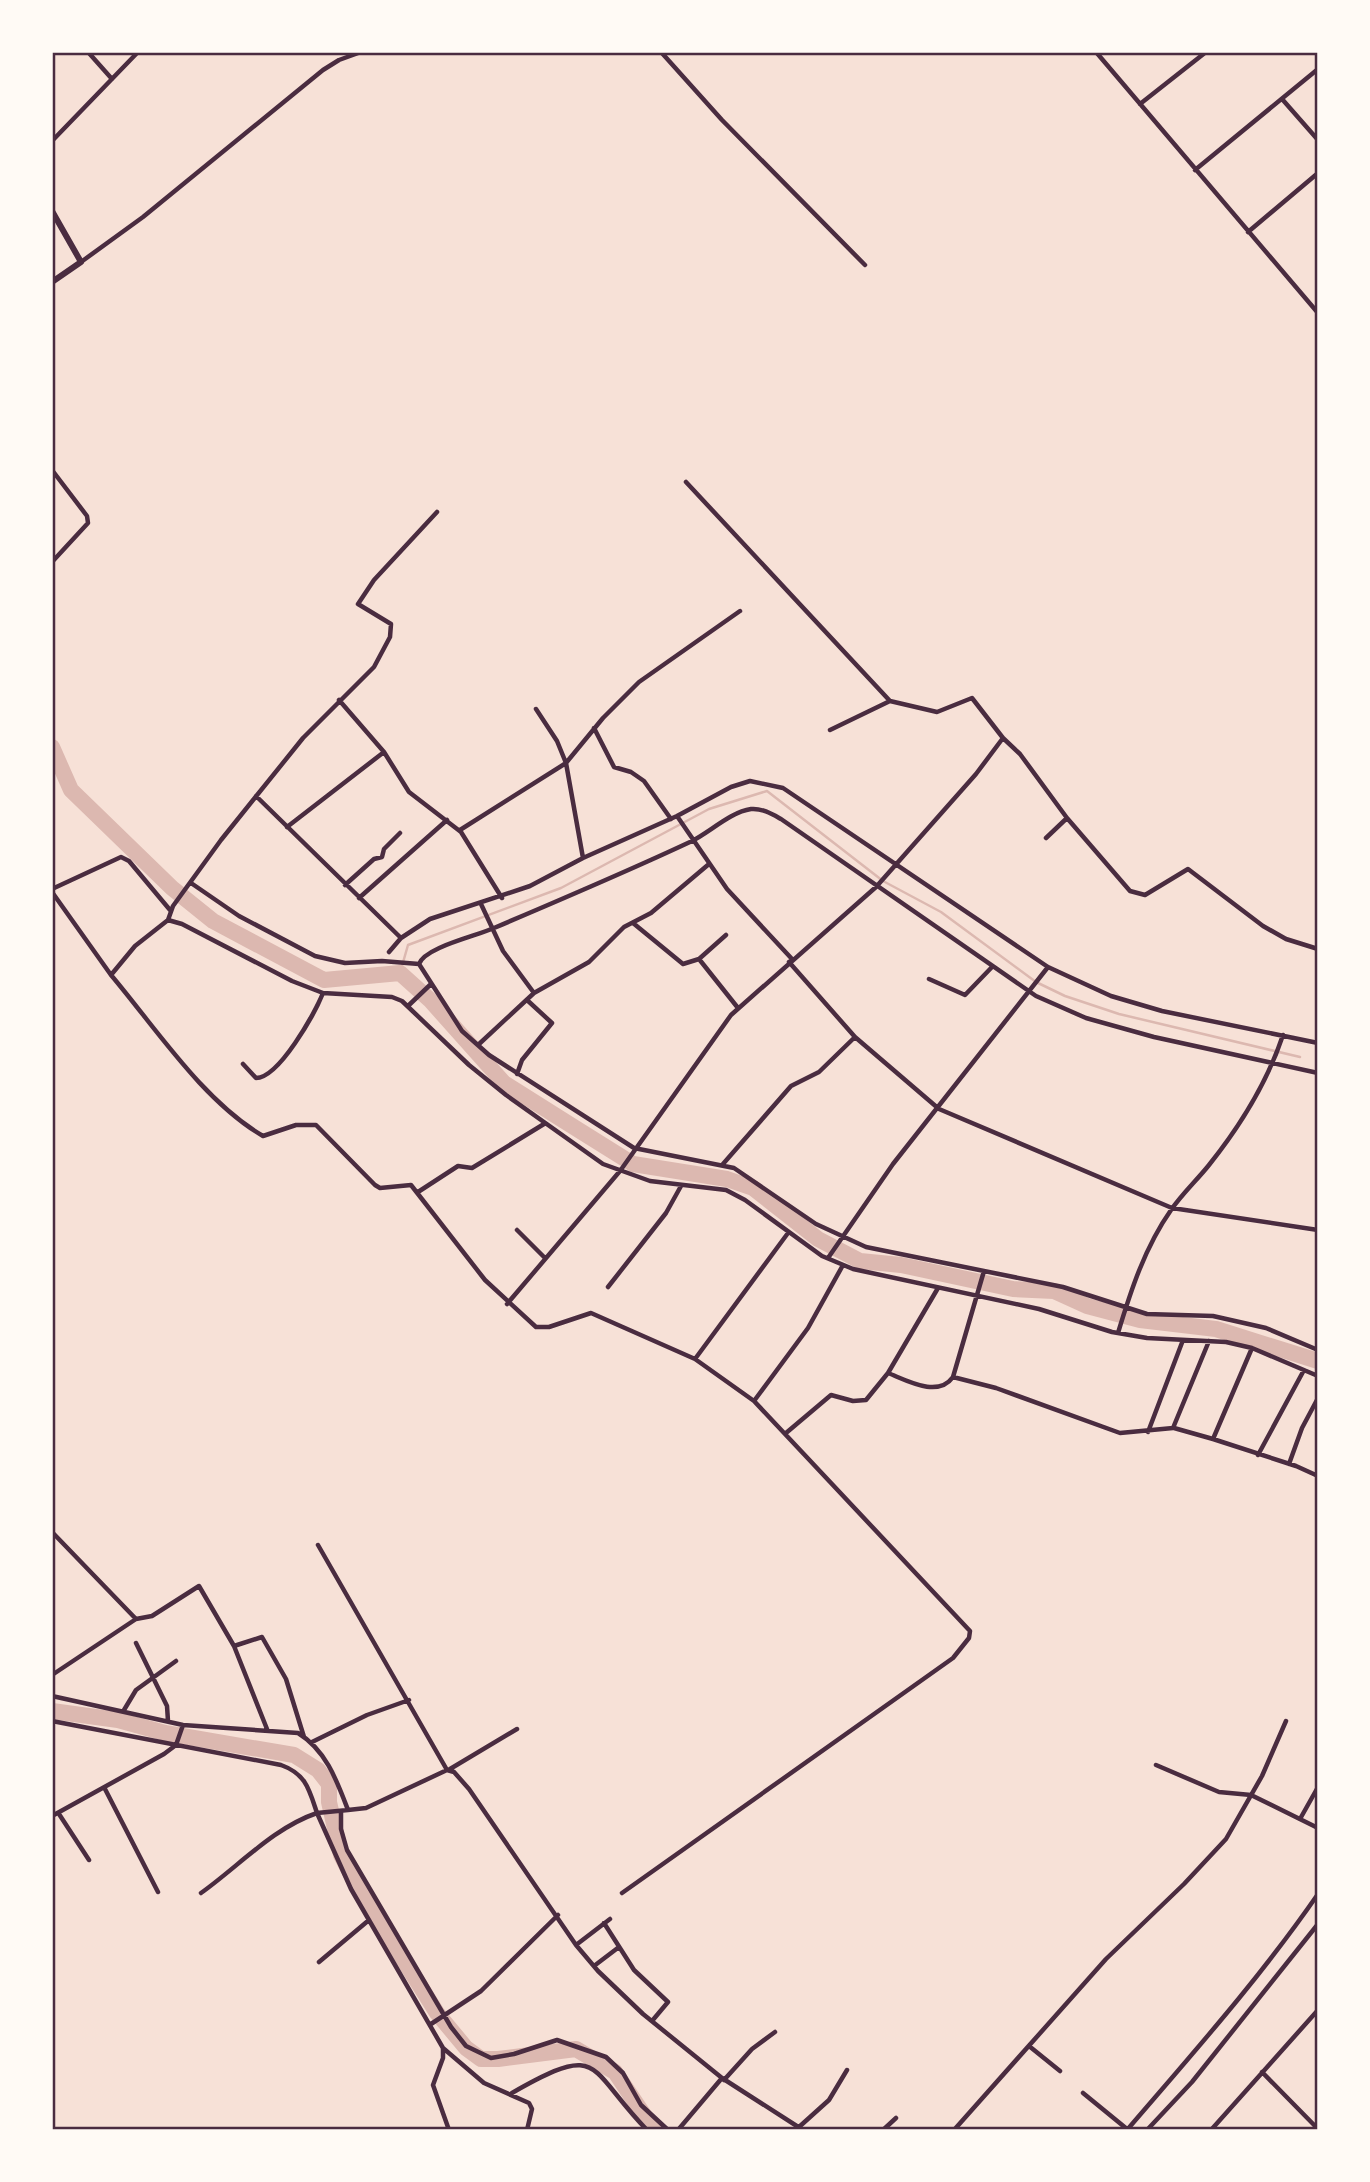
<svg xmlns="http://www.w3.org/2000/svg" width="1370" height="2182" viewBox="0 0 1370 2182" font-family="Overpass,sans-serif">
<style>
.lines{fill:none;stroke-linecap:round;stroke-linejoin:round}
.stream{stroke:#dcb8b0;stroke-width:2.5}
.river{stroke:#dcb8b0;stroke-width:16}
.minor{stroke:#4a2c40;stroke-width:4.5}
.secondary{stroke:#4a2c40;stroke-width:6}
.neatline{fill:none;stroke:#4a2c40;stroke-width:2.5}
</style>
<rect width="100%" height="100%" fill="#f7e1d7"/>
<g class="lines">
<path class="stream" d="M400,973l8,-28 153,-57 148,-79 58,-18 116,90 58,31 95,70 29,14 54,18 181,43"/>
<path class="river" d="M52,747l19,43 101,98 41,33 111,59 76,-7 30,27 74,83 73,46 56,35 94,15 26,9 65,51 42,22 41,4 112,24 41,2 33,15 53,14 76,9 102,32
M52,1711l66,9 47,13 129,22 24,15 11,14v18l12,53 15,29 81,129 29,35 15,11h17l78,-10 39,23 39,58"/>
<path class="minor" d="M88,52l24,27
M661,52l61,68 143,145
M1096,52l222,261
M1282,99l36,41
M1140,104l66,-52
M52,141l86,-89
M1195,170l123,-101
M1248,232l70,-59
M81,262l62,-45 180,-147 16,-10 22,-8
M52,470l35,46 1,7 -36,39
M686,482l204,219
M437,512l-63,68 -16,24 33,20 -1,13 -16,30 -71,71 -82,102 -48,66 -5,14 14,4 110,57 31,12 69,4 10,4 67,64 37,30 97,69 47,17 76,9 19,10 77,56 31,13 186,40 73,23 35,6 79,4 26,6 66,28
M339,700l45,52
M536,709l21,32 9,22 17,95
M594,728l20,39 17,5 13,9 27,38
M830,730l60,-29 47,11 35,-14 31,40
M256,796l145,142 29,-19 100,-33 53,-28 94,-42 54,-29 19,-6 33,7 265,179 63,29 51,15 156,32
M677,816l50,73 65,70
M1067,818l63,73 15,4 43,-26 75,57 23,13 32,10
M287,827l97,-75 25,40 52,40 41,66
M460,830l106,-67 37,-45 36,-36 101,-71
M191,883l48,33 76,40 30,7 37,-2 37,3
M345,885l29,-26 8,-2 2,-8 16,-16
M52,889l69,-32 8,4 41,49
M52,892l59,83 24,-29 33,-26
M359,898l88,-78
M481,904l22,47 31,42
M633,923l50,41 16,-5 27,-24
M389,952l12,-14
M699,959l39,49
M789,962l66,75 84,72 233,99 146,22
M419,964l43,67 27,24 145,93 100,20 82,56 50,23 197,40 84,27 66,2 53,12 52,22
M419,964c6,-17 58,-28 75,-36 66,-28 132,-56 196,-86 19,-9 40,-30 61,-33 11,-1 21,5 30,10l255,177 50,22 68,19 164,36
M111,975c44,52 92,126 152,161l33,-11h20l59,60 5,3 31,-3 74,95 51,47h13l42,-14 104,46 59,42 216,230 -1,7 -16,20 -331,235
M929,979l36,16 27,-28
M409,1005l22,-21
M478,1045l56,-52 55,-31 35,-35 27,-14 58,-49
M243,1064l13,14c23,0 59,-65 67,-85
M517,1074l5,-14 30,-37 -25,-23
M723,1164l68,-78 28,-14 36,-35
M418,1192l40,-26 14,2 72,-44
M517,1230l28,28
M828,1258l65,-94 155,-197
M608,1287l58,-74 15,-27
M507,1304l113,-133 111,-156 145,-128 100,-113 27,-36 17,16 47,64 -21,20
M1118,1333c13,-43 27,-86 53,-123 11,-16 26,-30 38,-45 32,-40 58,-82 74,-130
M1252,1348l-39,91 83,27 22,10
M695,1359l93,-126
M888,1373l50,-85
M953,1377l43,11 124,45 53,-5 36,-87
M754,1401l54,-73 35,-63
M1174,1428l39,11
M1148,1432l35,-92
M786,1433l45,-38 22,6 13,-1 22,-27c20,8 50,25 65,4l31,-106
M1258,1455l46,-85
M1289,1464l13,-36 16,-30
M52,1532l84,87 16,-3 47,-30 35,60 28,-9 24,42 18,58
M318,1545l129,225
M136,1643l31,63 1,15
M234,1646l33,83
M52,1675l84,-56
M52,1696l131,29 115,8c28,17 39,48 50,77l18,-2 81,-38 7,2 15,17 107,156 22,26 45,43 79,64 81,52
M124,1710l12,-20 40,-29
M52,1721l229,44c25,9 28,24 36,48 -44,15 -78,53 -116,80
M312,1742l55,-27 42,-15
M1156,1765l63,27 32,3 67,33
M450,1769l67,-40
M105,1789l53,103
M348,1810l-31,3 34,76 92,159v10l-10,27 16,45
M341,1811v18l6,21 104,177 15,19 25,12 23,-4 43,-14 49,17 17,16 18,32 27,25
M59,1814l30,46
M52,1816l112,-62 12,-9 7,-20
M1300,1819l18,-32
M604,1923l30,47 34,32 -16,19
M576,1945l34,-26
M319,1962l50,-42
M594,1966l25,-19
M431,2024l50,-33 77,-76
M1029,2046l31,25
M443,2048l41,35 45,20 3,6 -5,21
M1262,2072l56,57
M724,2080l28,-31 23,-17
M512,2093c91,-52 74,-26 135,37
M1083,2093l44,36
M799,2127l30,-27 18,-30
M678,2130l44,-52
M883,2130l13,-12
M954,2130l152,-171 78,-75 42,-45 36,-63 24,-55
M1127,2130c66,-77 133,-152 191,-236
M1147,2130l45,-48 126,-158
M1211,2130l107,-120"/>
<path class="secondary" d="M52,211l29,51 -29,20"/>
</g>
<rect width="1370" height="2182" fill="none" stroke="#fffaf5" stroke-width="108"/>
<rect x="54" y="54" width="1262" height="2074" class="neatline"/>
</svg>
